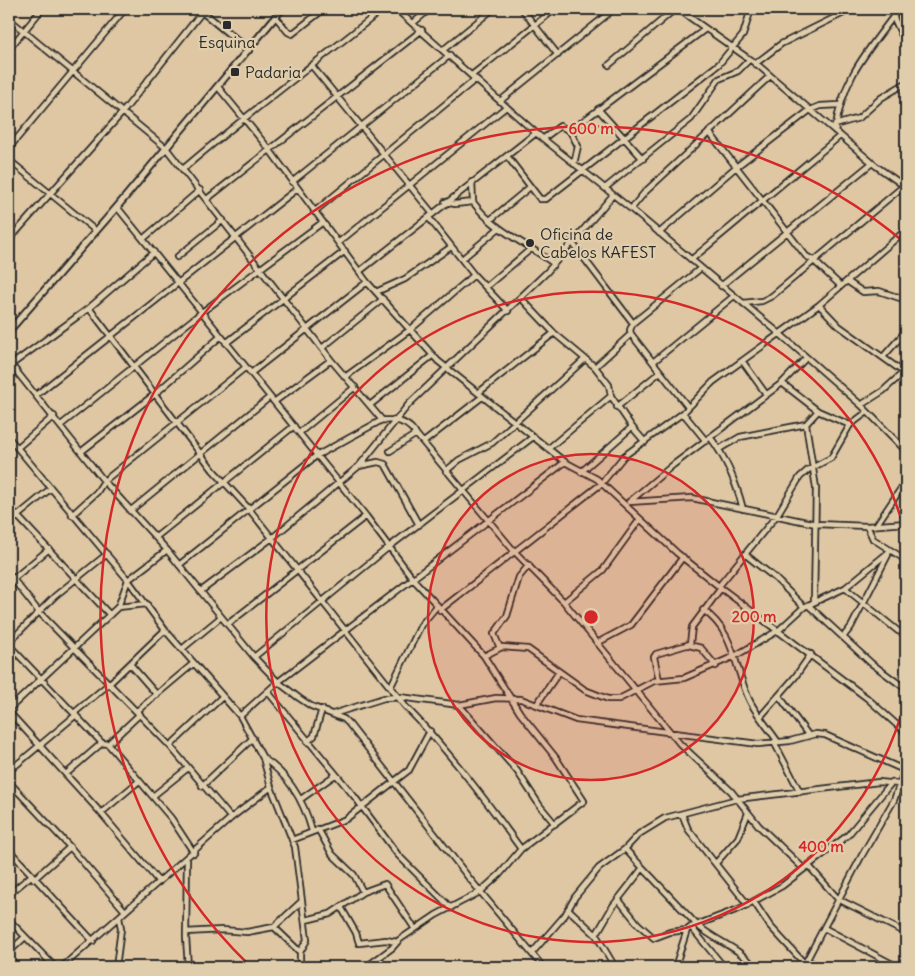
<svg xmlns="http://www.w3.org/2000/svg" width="915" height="976" viewBox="0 0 915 976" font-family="Delius,sans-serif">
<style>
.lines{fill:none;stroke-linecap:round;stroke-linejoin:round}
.minor-casing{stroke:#2b2b2b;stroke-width:8}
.tertiary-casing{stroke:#2b2b2b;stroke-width:9}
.minor{stroke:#e0cdab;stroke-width:4.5}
.tertiary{stroke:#e0cdab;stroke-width:5}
.ring{fill:none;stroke:#d62828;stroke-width:2.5}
.poi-dot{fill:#2b2b2b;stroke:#e0cdab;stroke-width:2}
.labels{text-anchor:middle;stroke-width:4.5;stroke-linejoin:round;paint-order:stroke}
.poi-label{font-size:16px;fill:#2b2b2b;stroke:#e0cdab;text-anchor:start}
.centre{fill:#d62828;stroke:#e0cdab;stroke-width:2.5}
.ring-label{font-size:15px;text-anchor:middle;font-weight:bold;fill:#d62828;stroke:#e0cdab;stroke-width:4.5;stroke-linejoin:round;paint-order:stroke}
</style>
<rect width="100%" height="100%" fill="#dfc7a4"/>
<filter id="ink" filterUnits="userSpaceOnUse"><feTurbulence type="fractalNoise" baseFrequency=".02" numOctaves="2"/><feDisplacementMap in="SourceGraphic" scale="10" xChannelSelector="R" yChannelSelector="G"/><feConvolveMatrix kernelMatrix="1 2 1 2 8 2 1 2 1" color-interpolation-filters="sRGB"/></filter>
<g filter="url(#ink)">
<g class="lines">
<defs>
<path id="minor" d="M396,9l140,124 95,76 149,125 81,71 45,46
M522,9l36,46
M678,9l81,57 117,100 24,17 6,1
M275,16l13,16 4,2 32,-25
M893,16l13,28
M9,19l157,129 165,212 51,60c13,1 19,-1 29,8l103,123 50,51 116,142 51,47 28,35 45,43
M413,23l17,-14
M9,49l33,-40
M443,50l50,-41
M755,64l26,-20 71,-35
M609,65l66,-56
M312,66l121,148
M472,75l83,-66
M218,87l51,62 98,133 71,79 127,101 32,17 80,74 44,35 146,110 39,35
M500,101l114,-92
M598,109l45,50
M835,125l24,-7 22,-20 25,-15
M570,131l8,15 -4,18
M835,131c8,-55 32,-79 64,-122
M709,132l97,124 7,4 28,26
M544,138l16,-12 10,5 134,-101
M9,148l116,-139
M507,156l33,43h6l173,-135 24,-29 8,-26
M9,160l87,71
M183,169c65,-56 133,-106 200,-160
M292,182l158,-127
M472,182l1,20
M605,188l86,-69 28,-40 19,-8 11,-11
M207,199l215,-169
M445,202l10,2 18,-2c20,28 53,41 80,61
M117,207l249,309 48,64 70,76 36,57 36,45 28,43 -63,48 -21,25 -20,18 -44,23 -37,25 -7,8 -26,19
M631,209l14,-17 125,-116
M314,212l162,-133
M429,218l45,57 34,36
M490,220l40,-33
M659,233l77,-66 74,-57 10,-4 19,-1
M143,239l57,-49
M9,240l113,-127 80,-101
M571,241l62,82
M339,242l167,-135
M177,257l46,-37
M462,259l37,-31
M692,259l148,-123
M360,271l176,-138
M847,281l16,11 16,-1 27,9
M487,286l45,-38
M721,286l151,-123
M376,292l29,-13 46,-32
M521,298l33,35 41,34 14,18 2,11 21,31 -51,45
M743,303l19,-2 10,-5 134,-112
M819,305l20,21 67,48
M89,308l124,162 36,39 156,197c43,44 80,93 116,143
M226,343l119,-92
M322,348l61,-49
M883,357l23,-26
M9,362l95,119 63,69 87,107 24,25 21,16 12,8 33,13 5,5 120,154 74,89
M653,362l81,-66
M743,362l23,32
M11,365l78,-57 65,-56
M595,367l36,-33
M251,373l116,-91
M345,377l66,-48 63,-54
M782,383l24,-25
M478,393l76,-60
M36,395l261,-206
M274,402l57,-42
M370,405l63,-50
M861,405l22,-14 23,-21
M617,407l43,-35
M688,407l-57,-73 -1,-4 3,-7 68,-55
M683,413l23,28
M806,424l10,64 -2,114
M61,425l141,-113 121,-90
M632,427l13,15
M299,433l56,-46
M710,437c17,22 26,45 33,72
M9,438l119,142 37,50 75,86 23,42 8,29 24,60 12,93 -7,12v15
M424,442l58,-45
M17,448l37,-32
M549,448l62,-52
M719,449l21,-12 66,-13 12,-13
M82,451l73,-57 66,-58
M390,451l26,-17
M359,466l19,-4 7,2 34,61
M446,471l13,-11 33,-17 93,-84
M629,502l63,-4 124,26 51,2 39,-3
M629,502l44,-37 109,-82 36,28 32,14
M9,507l101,108
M130,511l140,-114
M72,515l25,-23 7,-11 142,-114
M9,523l41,-34
M877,524l29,-43
M867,526l6,13 33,21
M156,537l138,-111
M746,555l29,23 29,29
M179,565l137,-109 66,-36
M9,574l30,38 131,134 61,72
M13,579l36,-30
M719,586l58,-71 23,-38 8,-7 23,-12 19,-33 17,-13
M845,588l53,43 8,2
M201,591l71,-53 87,-72 50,-62 138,-132 66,-77
M564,602l39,-32 37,-51
M808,605l63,58 35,26
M118,607l29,-3
M440,610l161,-126 23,-28 59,-43 30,-31 106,-77 87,-75
M703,610c31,21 31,55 45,87 6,15 20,30 30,45
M228,624l138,-108
M843,637l8,-10 37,-72
M9,642l46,-46 52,-42
M597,643l34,-18 52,-68
M9,645l93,98 6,1 63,74 23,35
M689,645l12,3 15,18
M500,648l-6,-14 13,-18 12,-39 10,-12
M182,649l39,-32
M484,656l18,-9 26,2 57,41 23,9h11l35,-18 30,-3 51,-22 44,-26 25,-23 41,-19 45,-37
M254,657l135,-110 144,-110
M130,664l27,31
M659,680l-5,-23 2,-3 34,-10 2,-17 29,-39
M391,686l30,-61 16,-19
M268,692l86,104 44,59 53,53
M779,696l30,40
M537,704l22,-32
M459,705l58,66 23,35 15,18
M9,709l109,-102 10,-27 39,-30
M137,711l57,-48
M9,712l92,101 58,69
M74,713l36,-30 55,-53
M333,714l51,-16 16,-1 59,8 37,-7 25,1 55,21 182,24 32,-3 26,-7 9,1 79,35
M240,716l38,-34 287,-220
M761,716l34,-39 16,-23
M307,742l7,-6 8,-27
M774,742l26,50
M108,744l32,-30
M170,746l52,-49
M263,758c26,17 41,44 49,73
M9,771l67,-56
M66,774l36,-31
M9,782l61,65 55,64
M202,786l51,-48
M153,796l35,-28
M301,799l34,-24
M101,813l38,-32
M682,814l6,15 60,76
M318,829l14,25 22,21 9,17
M292,840l54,-21 63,-49 21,-39
M625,849l72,76c20,17 40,21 58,42
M9,850l84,91
M187,859l-1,78 2,30
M716,863l22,-25 10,-25
M808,865l30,34 68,34
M34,879l36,-32
M9,894l22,-18
M618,899l20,25 16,14 16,-6 17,-2
M754,902l16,24 35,38
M341,907l15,26 3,10 27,-3 11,2
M568,909l28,26 19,32
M9,920l46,47
M306,920l24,-6 33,-22 22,-8 30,45
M274,927l26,25
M691,927l33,40
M824,928l74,39
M186,932l36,-2 25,2 27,-5 28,-26
M596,935l17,-29 29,-37
M9,952l16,-15
M532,953l33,-38 10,-18 24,-29 26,-19 14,-15 26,-16 72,-19 142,-17 20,2
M807,960l12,7
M62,967l169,-149 40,-31
M116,967l5,-38 -2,-12
M675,967l12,-37 4,-3 50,-19 41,-22 66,-51 44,-53
M803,967l58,-110 33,-57 12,-34"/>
<path id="tertiary" d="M199,9l50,41
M9,331l108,-124 165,-198"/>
</defs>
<use href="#minor" class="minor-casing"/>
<use href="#tertiary" class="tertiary-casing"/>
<use href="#minor" class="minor"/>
<use href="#tertiary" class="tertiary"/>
</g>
</g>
<circle cx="591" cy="617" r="163" fill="#d62828" fill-opacity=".12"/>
<g class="ring">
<circle cx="591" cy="617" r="163"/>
<path d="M906 698A325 325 0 1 1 906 536"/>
<path d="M249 965A488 488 0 0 1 905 243"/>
</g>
<g class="poi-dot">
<rect x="222" y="20" width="10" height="10" rx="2.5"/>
<rect x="230" y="67" width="10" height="10" rx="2.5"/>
<circle cx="530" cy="243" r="5"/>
</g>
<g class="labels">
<g class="poi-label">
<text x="227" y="48" text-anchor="middle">Esquina</text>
<text x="245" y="78">Padaria</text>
<text x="540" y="240">Oficina de<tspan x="540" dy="18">Cabelos KAFEST</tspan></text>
</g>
</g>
<circle cx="591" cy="617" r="8" class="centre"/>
<g class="ring-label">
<text x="591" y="134">600 m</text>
<text x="754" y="622">200 m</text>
<text x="821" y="852">400 m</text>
</g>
<rect width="915" height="976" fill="none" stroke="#e0cdab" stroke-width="30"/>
<rect x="15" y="15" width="885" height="946" fill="none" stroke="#2b2b2b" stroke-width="2" filter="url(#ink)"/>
</svg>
